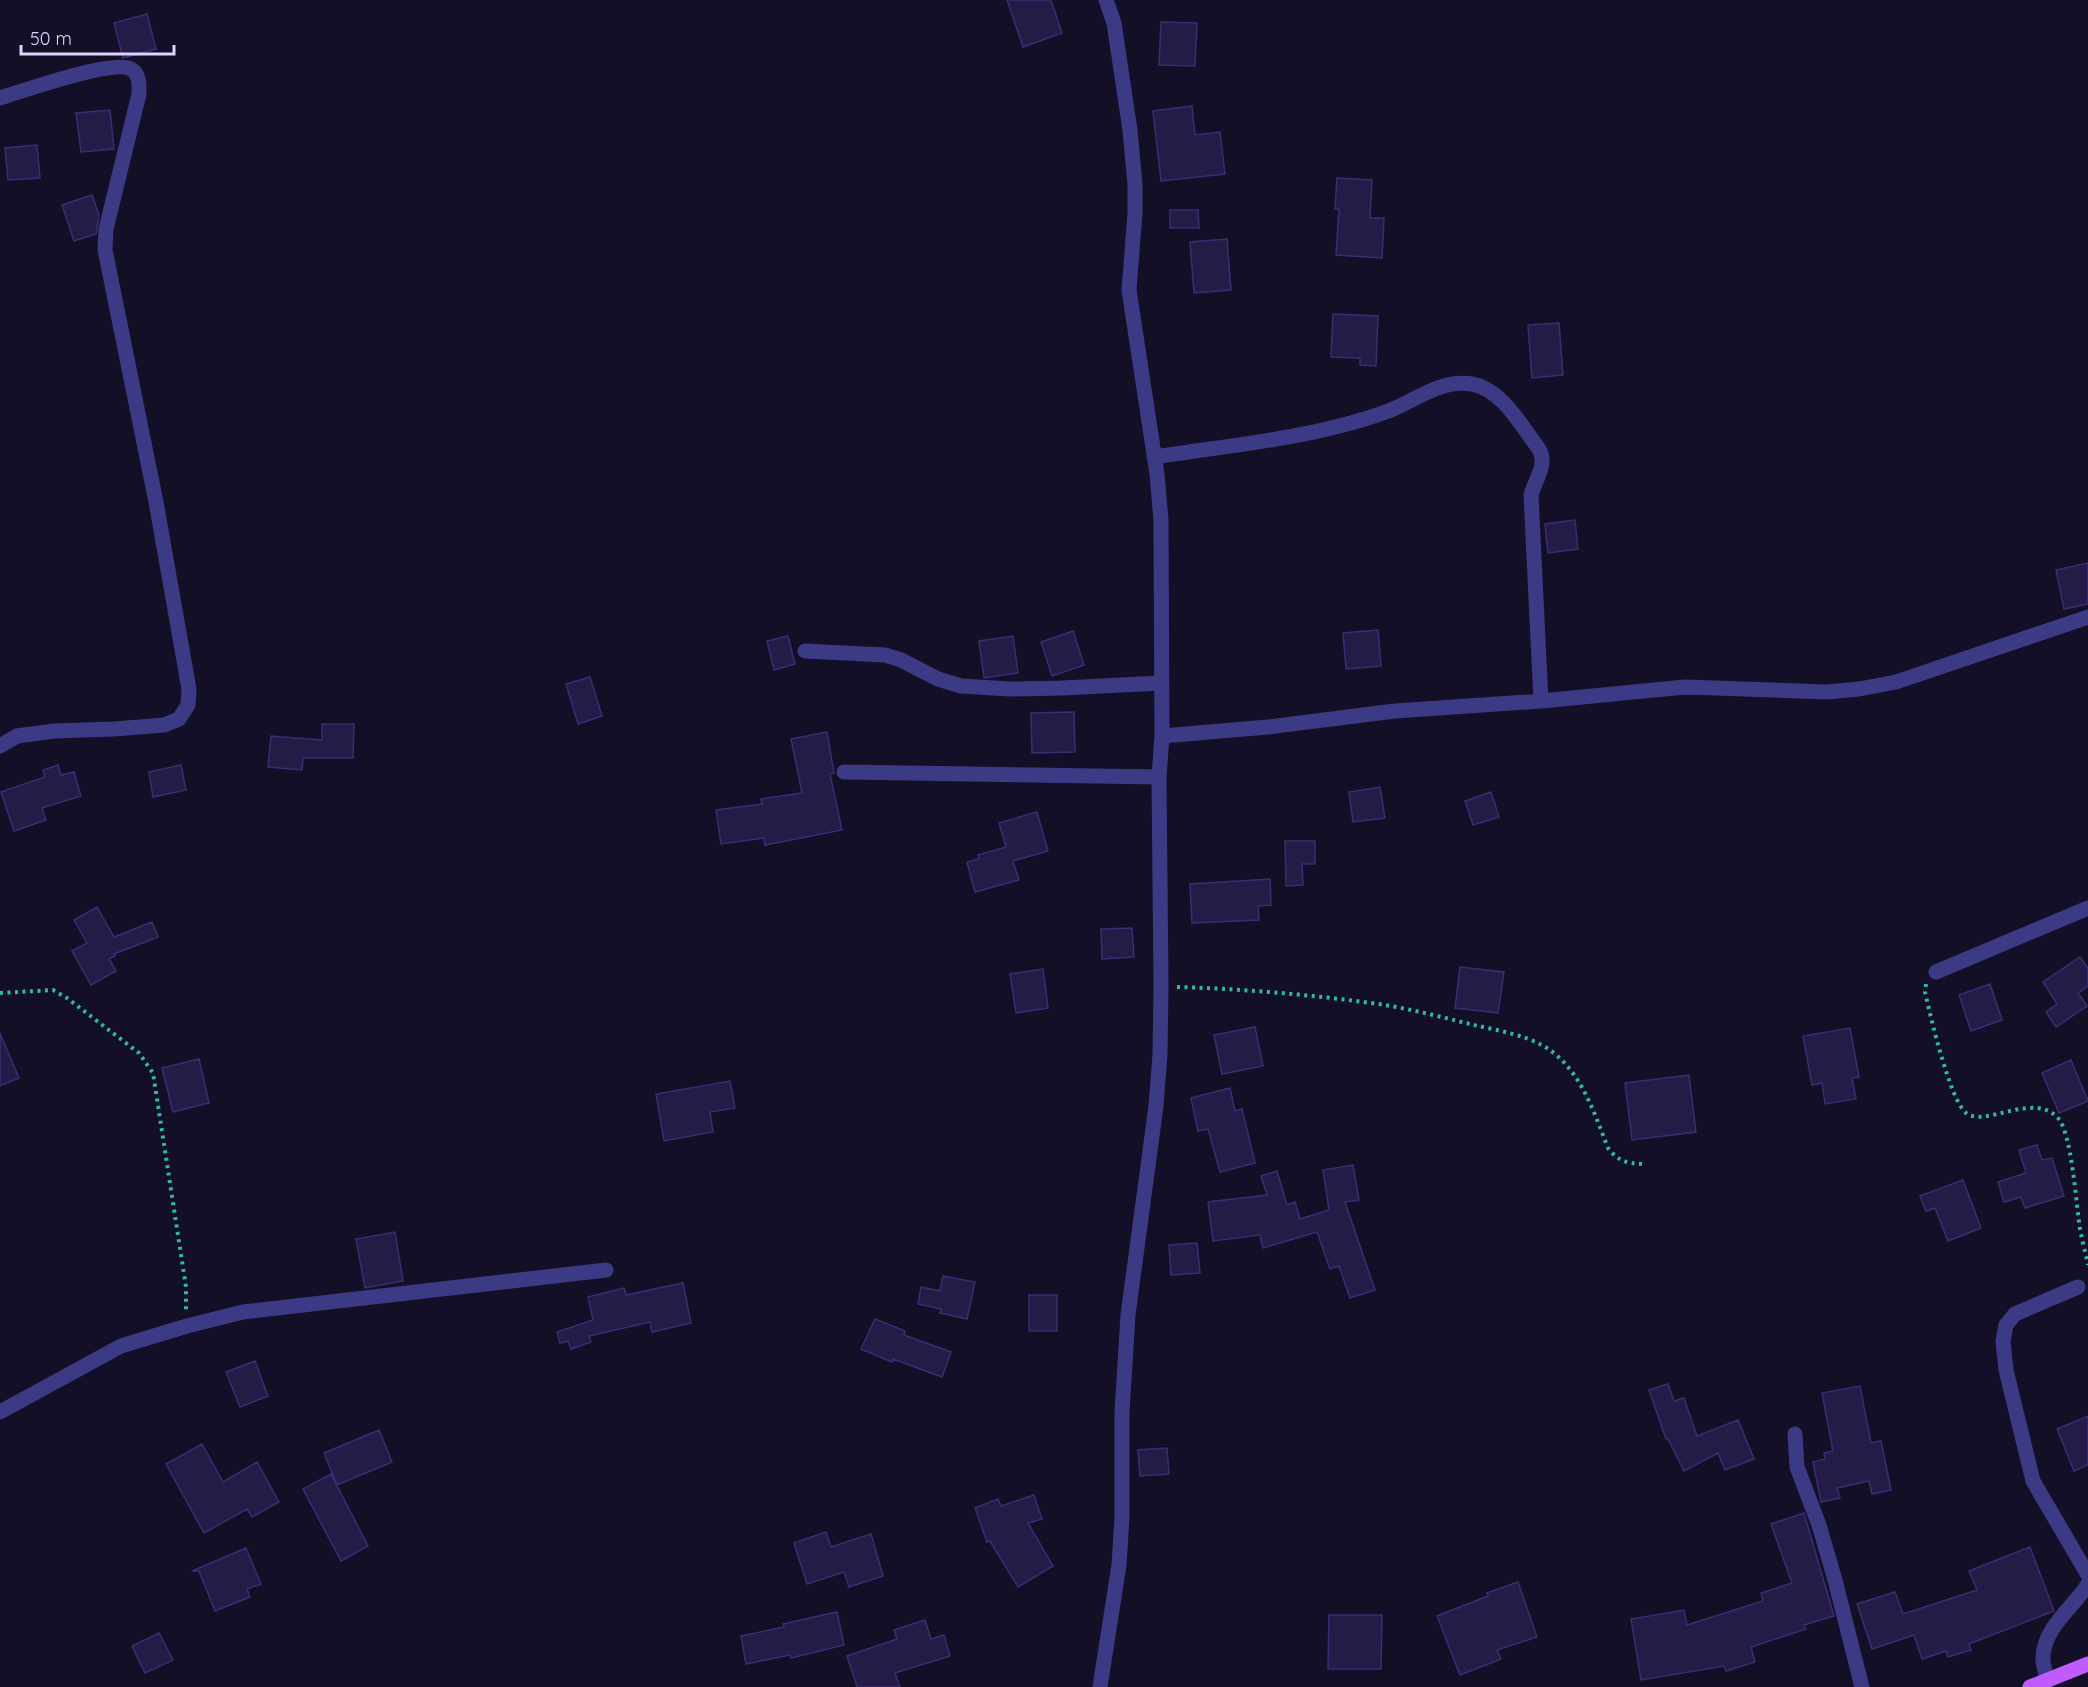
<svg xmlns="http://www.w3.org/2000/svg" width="2088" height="1687" viewBox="0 0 2088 1687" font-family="Quicksand,sans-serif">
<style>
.building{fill:#241b47;stroke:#3b2d73;stroke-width:1.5}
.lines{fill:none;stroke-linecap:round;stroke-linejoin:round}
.path{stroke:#2fb8b0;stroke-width:4;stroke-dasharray:3 4.5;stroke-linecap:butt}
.minor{stroke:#3d3a85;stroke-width:15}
.major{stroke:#c25bff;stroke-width:15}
</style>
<rect width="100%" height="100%" fill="#130f26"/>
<path class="building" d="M1007,0h44l11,33 -39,14z
M147,14l9,35 -33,9 -9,-35z
M1161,22l36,1 -2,43 -36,-1z
M1192,106l3,29 25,-3 5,42 -64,7 -8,-70z
M110,110l4,39 -33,3 -5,-39z
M37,145l3,33 -32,2 -3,-32z
M1337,178l35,2 -2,38h14l-2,40 -46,-3 3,-46h-4z
M92,195l7,20 -3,19 -22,7 -12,-36z
M1170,210h28l1,18h-29z
M1227,239l4,51 -37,3 -4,-51z
M1333,314l45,2 -2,50 -16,-1v-7l-29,-1z
M1559,323l4,52 -31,3 -4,-53z
M1575,520l3,29 -30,4 -3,-29z
M2088,563v41l-24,5 -8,-39z
M1378,630l3,36 -35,3 -3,-36z
M1073,631l11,34 -32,11 -11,-34z
M788,636l7,28 -21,6 -7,-29z
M1013,636l5,37 -34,5 -5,-37z
M590,677l12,39 -24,8 -12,-40z
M1074,712l1,40 -43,1 -1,-40z
M322,724h32l-1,34h-50l-1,12 -34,-3 3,-31 51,4z
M827,732l7,41 -4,1 12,56 -77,15 -1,-7 -43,6 -5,-34 46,-6 -1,-5 41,-6 -11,-54z
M58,765l3,10 13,-3 7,24 -39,12 4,12 -32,11 -13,-39 44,-15 -2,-7z
M181,765l5,25 -33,7 -4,-25z
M1380,787l5,31 -32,4 -4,-30z
M1491,792l8,25 -26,8 -8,-24z
M1037,812l11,39 -35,10 6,19 -44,12 -8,-30 12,-3 -1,-4 28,-8 -7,-24z
M1285,841h30v23h-13l1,21 -17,1z
M1270,879l1,26 -13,1 1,14 -67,3 -2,-39z
M97,907l17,30 38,-15 6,15 -44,17 1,2 -6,3 7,12 -25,14 -19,-34 15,-8 -13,-23z
M1132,928l2,29 -32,2 -1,-30z
M2080,957l8,11v18l-10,7 9,13 -31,21 -10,-15 11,-8 -14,-22z
M1460,967l44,5 -6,41 -43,-5z
M1043,969l5,39 -32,5 -6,-39z
M1990,984l12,36 -31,11 -12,-36z
M1255,1027l8,39 -41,8 -8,-39z
M1850,1028l9,49 -7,1 4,21 -31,5 -3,-21 -10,2 -9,-49z
M0,1033l19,45 -19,8z
M199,1059l10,44 -36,9 -11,-44z
M2071,1060l17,41 -29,12 -17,-40z
M1689,1075l7,57 -64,8 -7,-57z
M730,1081l5,27 -25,4 3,20 -49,9 -8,-47z
M1230,1088l5,23 7,-2 13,54 -35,9 -12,-43 -10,2 -7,-33z
M2037,1145l5,15 10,-2 12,38 -39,12 -4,-11 -17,5 -6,-20 28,-9 -7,-23z
M1353,1165l6,35 -14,2 30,88 -25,8 -11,-32 -9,3 -13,-37 -54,16 -3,-13 -47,6 -5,-39 59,-7 -6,-19 16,-5 10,34 8,-3 5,17 29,-9 -6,-40z
M1963,1180l18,48 -33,13 -13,-33 -9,3 -6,-15z
M395,1232l8,49 -38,7 -9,-49z
M1197,1243l3,30 -29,2 -2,-30z
M943,1276l32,6 -8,37 -27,-6 1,-4 -23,-5 3,-17 19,4z
M683,1283l8,40 -39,9 -2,-10 -61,14 2,6 -20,7 -3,-8 -8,2 -3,-11 36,-12 -5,-23 36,-9 2,7z
M1029,1295h28v36h-28z
M875,1319l30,12 -1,4 47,17 -9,25 -49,-18 -1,3 -31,-13z
M255,1361l13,35 -28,11 -14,-35z
M1668,1384l6,17 10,-3 13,38 41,-16 16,39 -29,11 -7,-17 -34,18 -16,-32h-2l-17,-49z
M1860,1386l11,57 10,-2 10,49 -19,4 -3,-13 -32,7 3,10 -19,4 -8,-40 12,-3 -1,-6 9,-2 -11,-58z
M2088,1416v49l-14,6 -17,-42z
M379,1430l13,32 -55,23 -13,-32z
M202,1444l21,38 34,-20 22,40 -27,15 -5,-8 -43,24 -38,-69z
M1167,1448l2,26 -29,2 -2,-26z
M331,1474l37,72 -27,15 -38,-72z
M1034,1495l8,24 -14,4 25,43 -35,21 -28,-46 -3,1 -12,-34 23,-9 3,7z
M1804,1513l30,103 -30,9 2,4 -55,18 4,15 -29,9 -2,-5 -83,14 -10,-61 53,-9 3,15 76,-24 -2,-8 31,-10 -21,-59z
M826,1532l5,15 40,-13 12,42 -34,11 -5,-15 -37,12 -13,-41z
M2030,1547l24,64 -85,33 2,6 -23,7 -2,-6 -24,8 -8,-24 -42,14 -15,-45 38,-12 8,22 74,-24 -8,-19z
M246,1548l15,36 -14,5 3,8 -35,14 -16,-40h-7z
M1518,1582l19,55 -40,13 4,9 -41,16 -23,-59 51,-20 -1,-3z
M837,1612l7,33 -53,13 -1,-3 -44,9 -5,-28 43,-9 -1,-3z
M1329,1615h53l-1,54h-53z
M925,1620l6,19 13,-4 6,21 -55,17 5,14h-43l-10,-31 50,-17 -3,-9z
M159,1633l14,27 -28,13 -13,-27z"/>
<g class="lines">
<path class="path" d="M1926,984l-1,8c5,23 25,108 41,121 19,15 68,-22 92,5 14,16 18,86 22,111 2,12 6,24 8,36
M1177,987c70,2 139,8 208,18 30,5 60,13 89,20 26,6 60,11 81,29 28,23 40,61 53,94 10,13 18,15 34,16
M0,993l53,-3 14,8 72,55 14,20 33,214v23"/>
<path class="minor" d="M0,98c23,-7 113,-39 131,-29 9,5 8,16 8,25l-33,135 -1,21 51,252 33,187 -1,16 -9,14 -15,6 -50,4 -60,2 -37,5 -17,10
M1154,457c78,-12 163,-19 237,-47 26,-11 51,-31 81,-26 30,5 50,43 67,65 9,15 -4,31 -8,46l10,206
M805,651l80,4 16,5 37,19 23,7 49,3 52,-1 99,-5
M1162,736l106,-9 127,-16 146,-10 144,-14 142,5 32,-3 37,-7 192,-65
M844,772l315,5
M1936,972l152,-64
M2078,1287l-63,27 -9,11 -3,16 3,29 27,111 55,94
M0,1412l121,-66 66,-20 56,-14 363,-42
M1795,1434l2,33 22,58 16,55 27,107
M2048,1680c-2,-7 -6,-16 -5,-23 1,-30 31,-50 45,-73
M1100,1687l19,-122 3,-47v-106l6,-97 28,-209 4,-52 1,-68 -2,-209 3,-41 -1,-216 -4,-46 -28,-184 6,-77v-28l-5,-55 -16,-107 -8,-23"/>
<path class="major" d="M2030,1687l58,-23"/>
</g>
<path d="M21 45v9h153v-9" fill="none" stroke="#d9d4ff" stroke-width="3"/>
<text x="30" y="45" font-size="18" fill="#d9d4ff" stroke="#130f26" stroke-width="4.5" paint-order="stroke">50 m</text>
</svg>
